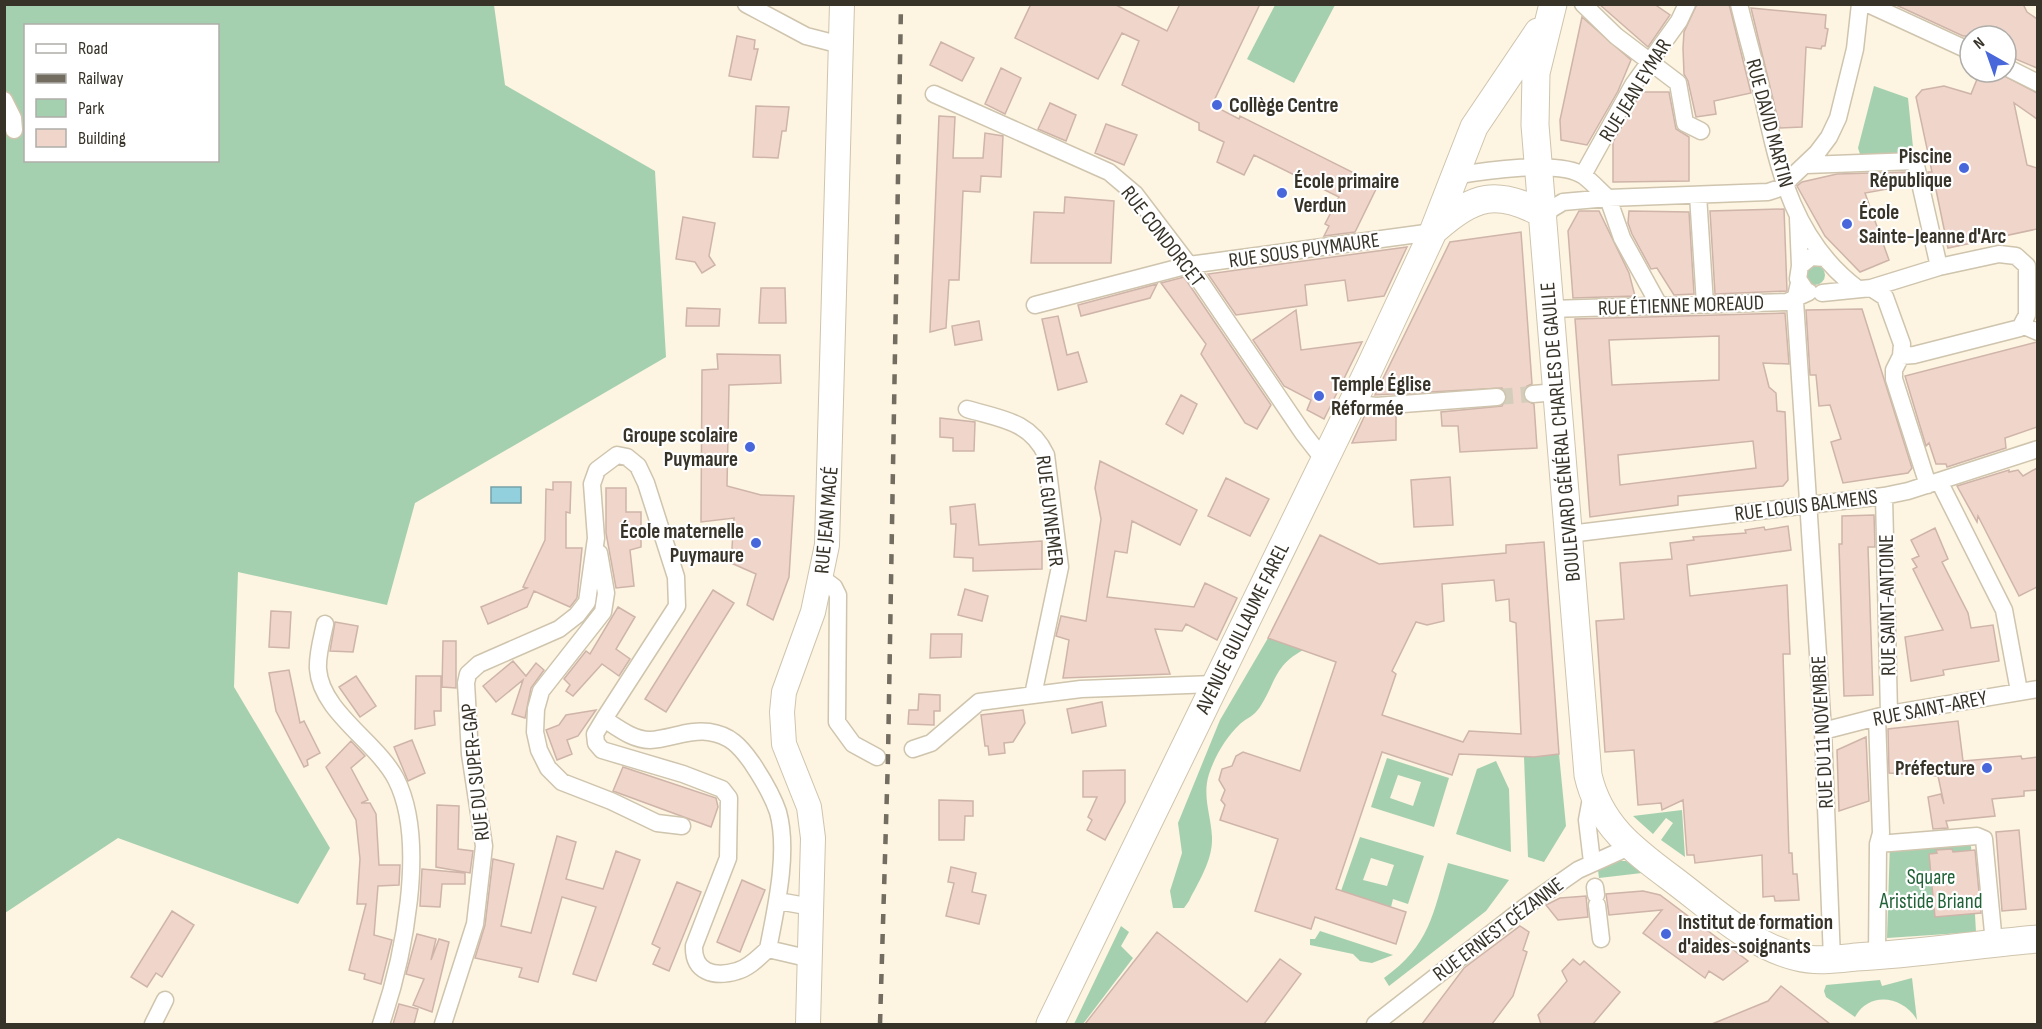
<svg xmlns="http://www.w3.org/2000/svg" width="2042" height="1029" viewBox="0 0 2042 1029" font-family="'Sofia Sans Condensed',sans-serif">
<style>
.green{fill:#a5d0b0;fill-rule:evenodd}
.water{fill:#93d0de;stroke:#77a1a8;stroke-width:1.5}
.building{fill:#f0d5ca;stroke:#ceb4a9;stroke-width:1.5;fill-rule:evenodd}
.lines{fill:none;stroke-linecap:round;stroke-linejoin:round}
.street-tunnel{stroke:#d5cdbc;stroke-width:16;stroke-dasharray:16 8;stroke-linecap:butt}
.street-casing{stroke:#cfc4ad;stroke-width:19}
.secondary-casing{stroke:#cfc4ad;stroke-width:26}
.primary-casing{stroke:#cfc4ad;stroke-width:29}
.street{stroke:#fff;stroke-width:16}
.secondary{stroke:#fff;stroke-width:24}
.primary{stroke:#fff;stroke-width:27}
.rail{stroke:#726d60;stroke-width:4.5;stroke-dasharray:10 10;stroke-linecap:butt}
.poi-dot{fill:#4867db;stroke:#fff;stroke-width:2}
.labels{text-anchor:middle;stroke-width:4.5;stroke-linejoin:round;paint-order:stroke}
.street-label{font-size:21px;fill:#373329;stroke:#fff}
.poi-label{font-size:21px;font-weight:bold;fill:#373329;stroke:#fff;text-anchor:start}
.park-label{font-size:21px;fill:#216238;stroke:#fff}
</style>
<rect width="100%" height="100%" fill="#fdf4e1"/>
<path class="green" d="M5,5h489l11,80 150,86 11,186 -251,146 -28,102 -149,-33 -4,115 96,161 -32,56 -180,-66 -113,75zM26,26h192v134h-192z
M1275,5h60l-41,78 -47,-24z
M1874,86l34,12 6,59h-53l-3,-9z
M1805 275a10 10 0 1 1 20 0a10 10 0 1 1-20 0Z
M1268,638l35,12c-29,16 -27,32 -43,57 -7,10 -12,10 -20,17 -14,13 -25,32 -31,50 -7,22 2,41 3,63 1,23 -13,44 -23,64l-5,7h-11l-3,-17 12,-38 -4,-30 42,-103z
M1559,754l7,72 -22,36 -16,-5 -4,-100z
M1387,758l62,20 -15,49 -63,-20zM1398,775l23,7 -8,24 -23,-8z
M1496,761l13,28 2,63 -55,-18 21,-65z
M1682,810l3,47 -24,-17 12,-17 -7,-5 -13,16 -20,-18z
M1360,837l64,19 -16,48 -15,-5 -2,8 -50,-16zM1371,858l23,7 -7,21 -24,-6z
M1890,842l81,4 5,86 -89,6z
M1614,861h12l16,12 -43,5 -1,-8z
M1448,863l61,17 -23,31 -97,75 -5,-8c46,-33 49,-64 64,-115z
M1121,926l8,6 -8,14 12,12 -50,66h-9z
M1320,931l73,24 -21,8 -12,-2 -7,-7 -43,-9v-6h5z
M1912,978l5,42c-13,-23 -47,-30 -62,-3l-29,-20 -2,-6 2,-6 54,-5 2,6z"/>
<path class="water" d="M491,487h30v16h-30z"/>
<path class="building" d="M1031,4h83l53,27 13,-27h80l-48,101 27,14 1,-3 138,69 -23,47 -31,4 5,-10 -4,-2 14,-27 -85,-42 -10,20 -27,-13 7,-20 -25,-12v-7l-77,-38 17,-44 -17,-8 -24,46 -83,-41z
M1599,4h55l16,11 -22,32z
M1697,4h32l22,89 -37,8 2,13 -20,3 -8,-36 -4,-7 -1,-26 1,-16z
M1894,4h129l4,8 10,7v49l-31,-13v-19h-43z
M1751,8l75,7 -1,13 3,1 -3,17h-3l-1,3 -15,-2 -4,80 -22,1z
M1582,17l49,43 -13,31 -31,54 -26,-5 -1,-20z
M737,36l18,4 -1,9h4l-7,31 -22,-4z
M941,42l33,16 -12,23 -32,-16z
M1001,68l20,10 -16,36 -20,-10z
M1980,72h17l40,21v26l-23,-16 13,62 10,3v61l-89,19 -14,-68 -4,1 -2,-9h4l-16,-75 6,-7 22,-4 27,8z
M1641,92h28l7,37 13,8v44l-76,1v-40z
M1050,103l26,12 -10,26 -28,-12z
M756,106l33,1 -3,24h-4l-4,27 -25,-1z
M939,116l16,1 -2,41h30l2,-25 18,3 -2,41 -20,-1 -1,16 -17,-1 -4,89h-10l-3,48 -16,4z
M1106,124l31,11 -13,30 -29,-12z
M1907,172l3,13 -45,8 24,67 -29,12 -35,-36 -28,-50 5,-4 35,-8z
M1065,197l49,4 -3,62h-80l3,-51 30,1z
M1784,209l3,82 -72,3 -5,-83z
M1579,211h20l30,62 6,23 -62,2 -5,-67z
M1629,211l60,1 5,82 -20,1 -17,-27 -6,1 -19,-35 -4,-11z
M683,217l32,6 -6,33 6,9 -13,8 -7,-11 -19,-3z
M1521,232l11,152 -5,2 -4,8 2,6 9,4 3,44 -77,4 -2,-26h-16l-1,-14 61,-6 5,-9 -5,-9 -127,7 75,-153z
M1407,247l-23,49 -36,5 -3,-21 -40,5 2,20 -71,10 -28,-41z
M1184,277l87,128 -14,24 -12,-6 -44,-69 5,-10 -45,-61z
M1157,284l-7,14 -69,18 -3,-11z
M761,288h24l1,35h-27z
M687,308l33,1 -1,17h-33z
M1862,309l50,159 -4,5 -65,10 -12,-41 10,-3 -11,-34 -11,1 -3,-31h-6l-4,-65z
M1296,310l5,40 61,-8 -38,77 -17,-9 4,-10 -27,-14 -31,-46z
M1785,313l4,51 -26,-1 6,24 7,6 1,18 8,1 3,68 -5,6 -105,10v9l-88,12 -15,-198zM1719,336v44l-107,5 -3,-45zM1753,441l3,27 -136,17 -2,-30z
M1058,316l9,39 11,-3 9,30 -29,8 -16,-71z
M979,321l3,19 -27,5 -3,-19z
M2037,342v85l-32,11 1,10 -59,19 -1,-3h-10l-7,-21 -3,3 -21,-70z
M717,354l63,1 1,28 -52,2 -2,101 34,9 33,1 -5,81 -16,43 -26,-15 9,-31 -25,-11 3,-45 -33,4 1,-152 16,-1z
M1181,395l16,9 -14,30 -17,-10z
M1365,415h31v25l-44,3z
M940,418l35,4 -1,29h-21v-13l-13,-1z
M1100,461l97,49 -17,35 -48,-24 -5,32 -12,-2 -8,46 87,10 11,-24 32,15 -20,42 -31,-16 -4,7 -27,-2 15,45 -107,4 6,-38 -13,-4 5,-20 25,5 15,-102 -6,-31z
M2037,468v119l-18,9 -41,-80 -1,6 -20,-36 52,-16v2l9,-2 5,6z
M1450,477l3,48 -39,2 -3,-47z
M1226,478l43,21 -19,37 -42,-20z
M553,482h18l-1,31 -4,-1v36h16l-5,50 -7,9 -36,-16 -7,16 -39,17 -7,-17 46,-19 -4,-1 22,-47 1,-51 7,1z
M606,488h20v24h15v35l-11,3 4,36 -18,2 -10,-55z
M975,504l4,41 63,-4v28l-69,2v-13l-19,-1 2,-33h-5l-1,-17z
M1874,515l1,32h-7l5,148 -29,1 -5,-152h3v-28z
M1788,526l3,24 -104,15 3,31 97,-11 3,69h-7l6,199h3l1,21h4l2,26 -24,1 -1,-5 -11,1 -1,-42 -67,8 -1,-8h-7l-4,-55 -21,10 -1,-7 -23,2 -4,-55 -29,2 -9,-131 28,-2 -4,-56 52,-4 -2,-16 24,-3 -1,-3 53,-4 -1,-3 19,-3 1,3z
M1935,528l13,31 -6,3 26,51 3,15 22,-3 6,36 -56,9 1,5 -33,6 -6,-44 38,-7 -30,-61 4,-2 -5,-8 7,-3 -8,-16z
M1320,535l59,29 127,-11v-8l38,-3 15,212 -25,3 -75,-3 -7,21 -70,-23 -46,137 70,23 -10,32 -81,-27 -4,12 -56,-18 23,-72 -58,-19 5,-15 -4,-5 4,-10 -6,-10 3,-11 10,-3 4,-10 7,-4 57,19 36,-109 -68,-24zM1494,580l2,21 13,-2 1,22 6,2 5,111 -52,-3 -6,11 -81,-27 14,-41 -4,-3 24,-49 11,3 17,-4 -2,-37z
M965,589l23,7 -6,25 -24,-6z
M713,590l21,13 -68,109 -21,-13z
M618,607l17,10 -19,32 14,10 -11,17 -17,-12 -29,32 -7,-5 4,-6 -6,-6 22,-28 4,3z
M271,611l20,1 -2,36 -20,-1z
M335,622l23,4 -5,26 -23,-1z
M931,634h31l-1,23 -31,1z
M443,641h13v47l-14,-1z
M513,661l13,15 10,-13 8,7 -13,18 -6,30 -13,-4 11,-34 -27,22 -13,-16z
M289,670l11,53 4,-2 16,32 -13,7 1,5 -4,2 -28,-56 -7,-38z
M356,676l20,30 -16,11 -21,-30z
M416,676h25v35h-7l1,14 -20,4z
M919,694l21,1v16h-6v14l-26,-1 1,-14h9z
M1102,702l4,24 -34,7 -5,-24z
M596,710l-18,26 -11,4 5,14 -15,6 -11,-30 13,-5 7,-10z
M1023,710l2,13 -12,19 -9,1 1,10 -16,2 -1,-9h-3l-4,-31z
M1958,721l5,40 58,-5 1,3 15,-2v33l-13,1v5l-32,3 3,17 -49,5 2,7 -15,1 -5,-32 13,-3 3,10 -6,-28 -49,-3 -1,-44z
M1866,737l3,64 -30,10 -2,-61z
M412,740l13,33 -17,8 -14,-34z
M351,741l14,15 -14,12 17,32 -7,3h9l6,11 3,51h21l-1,20 -21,1 -4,49 18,5 -11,44 -17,-5 1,-5 -16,-4 17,-66h-9l3,-45 -4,-39 -30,-53z
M623,767l93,31 2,9 -7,20 -98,-36z
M1125,770v32l-20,38 -18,-10 5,-10 -4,-3 9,-20h-14v-26z
M939,800l34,1v15h-8l-1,24h-25z
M437,805l22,1 -1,43 15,2 -3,22 -34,-6z
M2019,830l7,79 -24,2 -6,-79z
M557,836l19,6 -10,37 37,10 13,-38 24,9 -44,121 -23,-7 23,-67 -34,-10 -24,85 -19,-5 3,-9 -47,-10 10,-33 8,-66 21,5 -13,62 30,7z
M1952,849l1,3 22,-2 6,63 -46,4 -6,-63 8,-1 -1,-3z
M951,867l25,6 -4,19 14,3 -7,29 -33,-8 8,-33 -6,-1z
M422,869l43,4v11h-23l-2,23 -20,-1z
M742,880l23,10 -25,62 -23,-10z
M677,882l24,10 -32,79 -16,-7 7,-16 -8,-4z
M1643,891l17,4 88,66 -25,19 -14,-9 -4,7 -62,-45 19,-23 -53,5 -3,-21z
M1586,896l2,21 -30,3 -12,-15 14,-7z
M172,911l22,14 -32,52 -6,-4 -9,14 -16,-10z
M1520,926l9,6 -6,18 4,2 -14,44 -21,28h-70l42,-56z
M1157,932l90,70 33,-43 21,15 -37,50h-179z
M417,934l19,5 -5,21 8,-21 10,3 -17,70 -19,-7 11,-26 -18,-5z
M1573,959l7,6 4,-4 36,31 -27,32h-52l-3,-9 29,-34 -5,-10z
M1781,986l49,38h-118l56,-23z
M399,1004l19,5 -4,15h-21z"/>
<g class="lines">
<path class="street-tunnel" d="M1497,397l36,-3"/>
<defs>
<path id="street" d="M746,4l60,32 35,9
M1583,4l33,32 62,47 7,40 16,8
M1739,4c7,29 15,56 22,85 17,77 30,150 97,200
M1868,4l102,47
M2006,67l32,16
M934,94l175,78 26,22 54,71 114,168 21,27
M4,100l9,18 1,12
M1806,165l109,-4 24,106
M1583,175l50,-90 46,-64 8,-17
M1454,176c28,-5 106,-17 130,0 8,6 16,15 24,22l160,-6 12,-4 37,-35 12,-16 9,-19 17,-69 5,-45
M1698,195l7,109
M1543,214l20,-12 45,-4 14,40 37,67
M1798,218l2,48
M1799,283l-4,18 28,430 9,228
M1871,288l14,9 17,47 -1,12 -7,14v9l34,106
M1806,291l-8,-12 2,-13 11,-9 14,1
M1822,293l49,-5 68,-21 60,-13 17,2 11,10v49l-7,13 -106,27 -13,1
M1035,305l154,-40 244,-33
M1550,309l237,-7 22,-10
M2022,325l16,7
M1533,394l24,-2
M1352,403l24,3 121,-9
M967,409c34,10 63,12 79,46l14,112 -27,128
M1939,481l65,129 15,81
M1884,496l5,218
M1569,534l315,-38 24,-5 130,-42
M599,553l7,40 -3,19 -62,79 -5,18 -1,23 4,18 9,18 14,14 49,19 46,22 25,3
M822,578l12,9 4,8 -1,127 16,22 24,13
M325,624c-3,14 -8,31 -7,45 3,43 59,73 78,110 32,63 7,181 -15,245
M1877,717l4,116 -3,11 -1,112
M604,719l-9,15 1,9 6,7 81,24 39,15 7,9 -1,60 -34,88c-1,26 20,32 43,25 12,-3 22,-14 31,-22
M1823,731l66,-17 149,-25
M913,749l18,-6 48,-41 102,-13 133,-5
M1592,793l-5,27 5,42
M1878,844l99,-8 7,3 10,104
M1595,887l1,8
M778,901l34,6
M1597,905l4,34
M153,1024l12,-24
M443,1024l32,-100 9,-78 -14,-92 -4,-71 2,-9 11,-10 80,-35 18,-14 10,-13 9,-64 -4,-54 5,-14 20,-15 10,2 11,9 8,17 30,94 1,29 -73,113c14,9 29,21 46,21 20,-1 39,-11 59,-8 21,3 31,14 43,31 10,15 20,31 26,49 11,40 -2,96 -10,137l43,10
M1375,1024l150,-117 53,-37 51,-23"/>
<path id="secondary" d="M808,1024l5,-186 -4,-31 -25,-63 -2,-32 2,-20 29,-80 14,-67 15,-541"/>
<path id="primary" d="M1553,4l-17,69 -1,52 53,650c11,49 44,74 83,103 39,29 78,67 126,79 19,5 40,2 59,0 61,-3 121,-13 182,-18
M1436,229c38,-34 61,-40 107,-15
M1050,1024l319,-655 64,-137 41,-105 64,-95"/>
</defs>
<use href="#street" class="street-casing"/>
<use href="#secondary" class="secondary-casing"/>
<use href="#primary" class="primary-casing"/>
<use href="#street" class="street"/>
<use href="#secondary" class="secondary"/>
<use href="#primary" class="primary"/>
<path class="rail" d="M880,1024l8,-267 13,-753"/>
</g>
<g class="poi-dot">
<circle cx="1217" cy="105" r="6"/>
<circle cx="1964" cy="168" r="6"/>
<circle cx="1282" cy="193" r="6"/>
<circle cx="1847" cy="224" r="6"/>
<circle cx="1319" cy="396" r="6"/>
<circle cx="750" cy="447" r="6"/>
<circle cx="756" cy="543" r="6"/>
<circle cx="1987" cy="768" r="6"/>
<circle cx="1666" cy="934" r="6"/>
</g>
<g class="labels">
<g class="street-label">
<text transform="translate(1635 90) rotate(-58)" y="7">RUE JEAN EYMAR</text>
<text transform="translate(1770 123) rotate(75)" y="7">RUE DAVID MARTIN</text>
<text transform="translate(1163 236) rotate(52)" y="7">RUE CONDORCET</text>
<text transform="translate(1304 250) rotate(-8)" y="7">RUE SOUS PUYMAURE</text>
<text transform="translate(1681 305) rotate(-2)" y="7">RUE ÉTIENNE MOREAUD</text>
<text transform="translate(1560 432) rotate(-95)" y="7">BOULEVARD GÉNÉRAL CHARLES DE GAULLE</text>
<text transform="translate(1806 505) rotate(-7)" y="7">RUE LOUIS BALMENS</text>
<text transform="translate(1050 511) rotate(83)" y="7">RUE GUYNEMER</text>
<text transform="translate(826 520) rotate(-85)" y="7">RUE JEAN MACÉ</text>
<text transform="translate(1887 605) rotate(-91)" y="7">RUE SAINT-ANTOINE</text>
<text transform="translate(1242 628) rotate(-64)" y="7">AVENUE GUILLAUME FAREL</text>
<text transform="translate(1930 708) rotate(-11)" y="7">RUE SAINT-AREY</text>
<text transform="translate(1822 732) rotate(-93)" y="7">RUE DU 11 NOVEMBRE</text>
<text transform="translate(475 772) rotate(-96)" y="7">RUE DU SUPER-GAP</text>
<text transform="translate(1498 929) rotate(-37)" y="7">RUE ERNEST CÉZANNE</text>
</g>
<g class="poi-label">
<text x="1229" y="112">Collège Centre</text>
<text x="1952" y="163" text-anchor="end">Piscine<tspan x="1952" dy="24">République</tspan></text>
<text x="1294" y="188">École primaire<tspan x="1294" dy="24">Verdun</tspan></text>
<text x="1859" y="219">École<tspan x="1859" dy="24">Sainte-Jeanne d'Arc</tspan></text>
<text x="1331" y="391">Temple Église<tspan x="1331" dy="24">Réformée</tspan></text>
<text x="738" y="442" text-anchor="end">Groupe scolaire<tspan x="738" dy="24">Puymaure</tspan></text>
<text x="744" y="538" text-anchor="end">École maternelle<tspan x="744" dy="24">Puymaure</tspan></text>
<text x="1975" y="775" text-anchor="end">Préfecture</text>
<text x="1678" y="929">Institut de formation<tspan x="1678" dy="24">d'aides-soignants</tspan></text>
</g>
<g class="park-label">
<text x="1931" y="884">Square<tspan x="1931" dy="24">Aristide Briand</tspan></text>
</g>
</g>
<rect width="2042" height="1029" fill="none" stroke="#373329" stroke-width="12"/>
<rect x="24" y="24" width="195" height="138" fill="#ffffff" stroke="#afada9" stroke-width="1.5"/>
<rect x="36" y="44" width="30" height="9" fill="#ffffff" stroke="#afada9" stroke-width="1.5"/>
<text x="78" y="54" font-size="18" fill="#373329">Road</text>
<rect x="36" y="74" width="30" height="9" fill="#726d60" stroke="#afada9" stroke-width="1.5"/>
<text x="78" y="84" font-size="18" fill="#373329">Railway</text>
<rect x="36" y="99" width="30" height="18" fill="#a5d0b0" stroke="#afada9" stroke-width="1.5"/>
<text x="78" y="114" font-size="18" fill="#373329">Park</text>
<rect x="36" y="129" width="30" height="18" fill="#f0d5ca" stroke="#afada9" stroke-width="1.5"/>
<text x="78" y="144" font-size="18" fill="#373329">Building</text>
<g transform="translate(1988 54) rotate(320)"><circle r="28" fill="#ffffff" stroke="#afada9" stroke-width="1.5"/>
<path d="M0-4.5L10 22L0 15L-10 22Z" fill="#4867db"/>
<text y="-9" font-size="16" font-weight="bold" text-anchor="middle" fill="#373329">N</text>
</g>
</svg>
